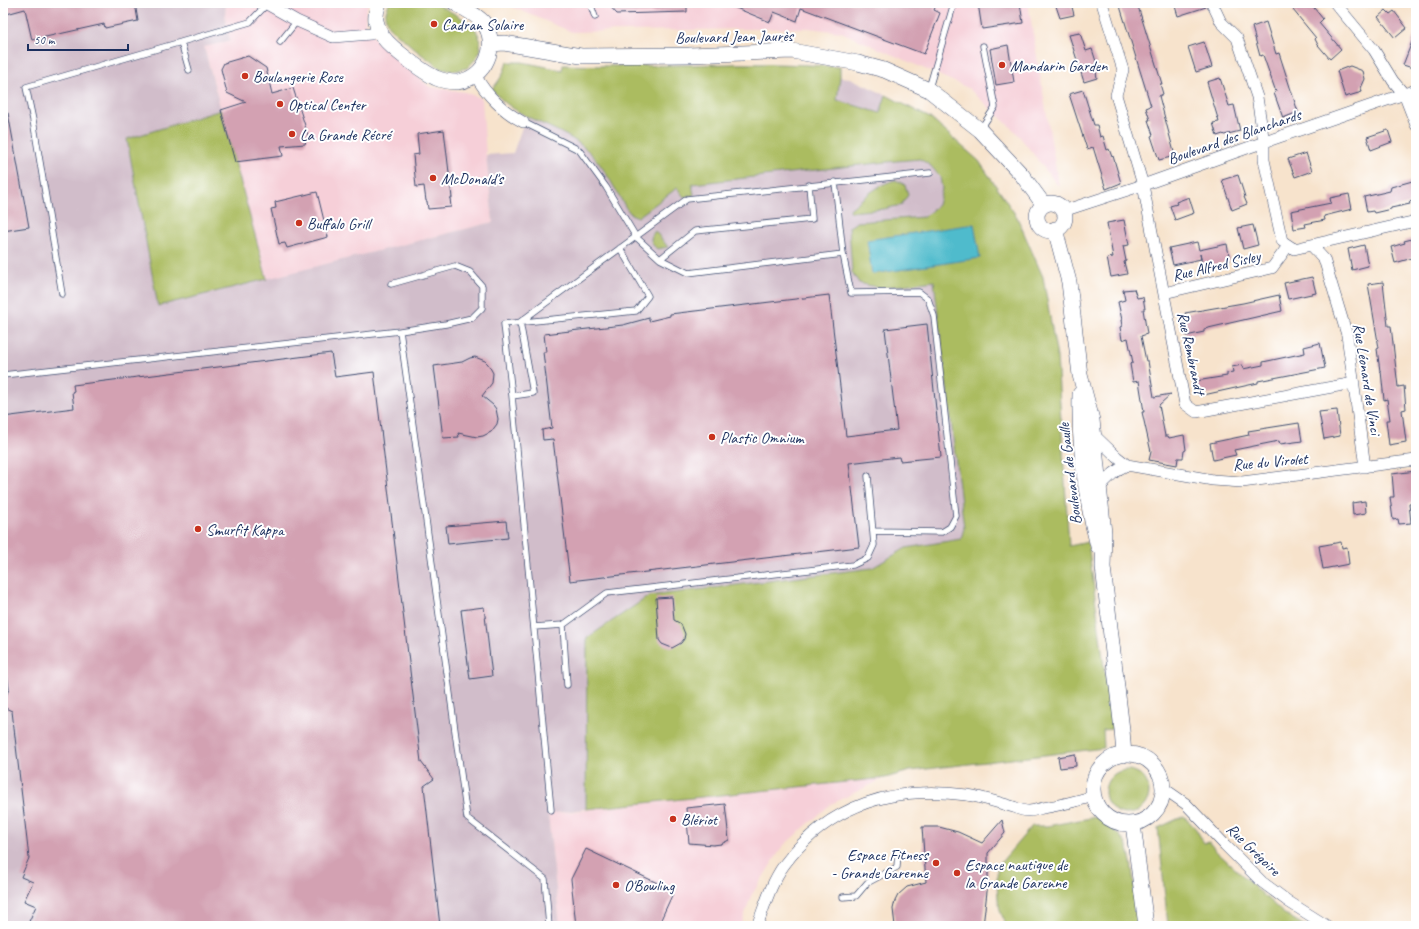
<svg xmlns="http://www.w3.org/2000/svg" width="1419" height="929" viewBox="0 0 1419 929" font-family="Caveat,sans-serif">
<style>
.built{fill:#f6cfd8}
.industrial{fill:#d1bdca}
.green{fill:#abbc60;stroke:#63765f}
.water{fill:#50bbcc;stroke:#367595}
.building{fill:#d3a1b2}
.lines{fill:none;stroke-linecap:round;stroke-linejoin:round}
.lane-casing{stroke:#3c4a6e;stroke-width:7}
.street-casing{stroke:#3c4a6e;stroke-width:12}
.secondary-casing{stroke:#3c4a6e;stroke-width:16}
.lane{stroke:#fff;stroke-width:5.5}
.street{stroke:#fff;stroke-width:11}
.secondary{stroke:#fff;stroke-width:15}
.poi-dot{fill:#c8321e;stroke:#fff;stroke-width:1.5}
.labels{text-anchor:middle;stroke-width:4;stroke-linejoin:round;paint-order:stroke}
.poi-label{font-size:16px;fill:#1b2f5e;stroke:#fff;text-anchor:start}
.street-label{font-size:16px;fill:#1b2f5e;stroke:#fff}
</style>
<rect width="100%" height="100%" fill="#fff"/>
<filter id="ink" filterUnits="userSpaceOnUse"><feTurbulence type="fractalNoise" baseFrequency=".025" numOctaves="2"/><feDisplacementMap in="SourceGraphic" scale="8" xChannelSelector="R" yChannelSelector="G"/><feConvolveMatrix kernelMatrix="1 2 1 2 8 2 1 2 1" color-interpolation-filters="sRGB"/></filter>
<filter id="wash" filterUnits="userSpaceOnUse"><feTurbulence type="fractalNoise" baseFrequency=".012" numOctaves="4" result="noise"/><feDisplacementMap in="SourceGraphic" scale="16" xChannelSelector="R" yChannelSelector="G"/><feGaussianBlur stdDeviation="0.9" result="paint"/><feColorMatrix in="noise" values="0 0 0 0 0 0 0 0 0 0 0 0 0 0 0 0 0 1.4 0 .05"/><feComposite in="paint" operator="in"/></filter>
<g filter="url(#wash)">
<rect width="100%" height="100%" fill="#f7e3cc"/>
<path class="built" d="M226,3h143l-3,8 -1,14 13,17 46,40 6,5 35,5 17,7 4,56 7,67 -226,57 -63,-232 26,-6 -5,-25z
M506,3h522l31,184 -43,-55 -48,-44 -127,-56 -33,-4 -236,4 -62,-26z
M885,778l-54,26 -48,42 -32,50 -10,30h-181l-12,-112z"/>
<path class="industrial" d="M3,3h223l-1,13 5,25 -26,6 17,63 -94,29 31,167 335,-84 -7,-67 27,-2 20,-57 262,-24 55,6 42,20 38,20 49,43 38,56 26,60 14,80 12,189 -163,2 -34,20 -223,28 -62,42 -1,171 -38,5 12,112h-557z"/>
<path class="green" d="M389,3h45l12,6 21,12 8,7 4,8 2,14 -6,10 -8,8 -8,2 -6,1 -12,-2 -24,-18 -29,-25 -3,-11z
M507,62h15l40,8 1,-5c92,4 185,-6 277,2v10l-3,23 43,13 6,-18 44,23 49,43 38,56 26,60 14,80 12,189 19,-4 24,187 -9,1 1,18 -194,23 -25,7 -299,31 1,-171 62,-42 223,-28 34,-20 55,-9 3,-11 -30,-247 -54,7 -21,-5 -7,-11 -3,-45 8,-5 67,-5 14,-12 4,-16 -2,-12 -9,-11 -11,-7 -24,2 -204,23 2,11 -10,2 -7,-9 -39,29 -7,-3 -5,-6c-14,-24 -26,-51 -49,-66 -28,-19 -64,-25 -85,-53 8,-9 12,-16 15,-27z
M221,110l46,169 -109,27 -31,-167z
M896,180l9,5 3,10 -7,10 -17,4 -34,3v-3c12,-10 31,-27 46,-29z
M655,231l13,16 -11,2c-7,-6 -8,-11 -2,-18z
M1105 792a22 22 0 1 1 44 0a22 22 0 1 1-44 0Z
M1184,816l12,13 8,14 5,-1 7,9 67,62 22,13h-137l-10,-98z
M1096,817c10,8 23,15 30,27 7,12 10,65 12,82h-135l2,-5c-10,-15 -7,-37 -8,-54l35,-41h15z"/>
<path class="water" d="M974,224l6,34 -108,16 -5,-34z"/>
<g id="blocks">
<path class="building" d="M3,3h132l3,18 -33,7 -1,-4 -72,16 -7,-31 -22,6z
M607,3h80v9l-70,2z
M724,3h213l-3,7 6,3 -16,41 -123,-46 -4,13 -23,-9 -4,10z
M978,3h42l3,20 -41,6z
M1055,3h16l3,12 -14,3z
M1119,3h18l25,81h-2l3,10 -4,2 16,60 -16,4 -8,-24 2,-1 -5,-15h2l-4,-12 5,-2z
M1174,3h31l1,4 -28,9z
M1301,3h9l13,16 -4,4 22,26 -11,10 -12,-14 -3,-6 1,-1 -23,-28z
M1386,10l4,4 4,-3 13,17 -12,10 -17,-21z
M1266,22l10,32 3,-1 19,59 -15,6 -9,-25 2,-1 -13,-37 -3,1 -8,-29z
M1080,33l6,18 6,-2 7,22 -3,1 1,6 -13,4 -15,-47z
M1415,34h1v35l-13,-4z
M1204,42l8,25 -16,5 -8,-25z
M1008,45l6,37 -18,3 -6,-36z
M248,56l18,12 6,26 21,-6 15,47 -3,9 -24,2 2,10 -48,6 -14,-52 25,-8 -19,-9 -6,-24 3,-6z
M1350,66l13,5 2,8 -4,9 1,4 -17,5 -8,-26z
M1220,78l9,28 5,-1 6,26 -16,4 -1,-1 -6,2 -4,-13 6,-1 -12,-40z
M1083,90l11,35h3l3,12 3,-1 4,14 2,-1 3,8 1,-1 8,27 -15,6 -13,-42 -6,2 -18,-55z
M3,113h5l21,114 -26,4z
M444,130l8,68h-2l1,9 -23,2 -1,-8h-1l-2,-15 -8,1 -3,-32 6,-1 -2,-20z
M1388,130l4,12 -21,8 -4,-13z
M1306,153l6,18 -17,6 -7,-18z
M1238,175l7,22h-1l3,7 -15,6 -10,-30z
M1416,180v20l-7,2 1,2 -19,4v1l-17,4 -1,-2 -6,1 -3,-15 26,-6 1,-4z
M317,192l11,45 -41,11 -2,-5 -6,1 -8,-35 5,-1 -1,-6z
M1349,194l3,15 -28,7 1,4 -20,4 1,3 -12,2 -3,-18 40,-8 -1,-5z
M1189,197l5,16 -19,7 -5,-14 7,-2 -1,-2z
M1124,220l5,25 -6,1 3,15 -2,1 3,12 -16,3 -4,-19 6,-1 -6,-34z
M1253,225l5,20 -15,4 -5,-21z
M1416,238v19l-21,6 -4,-16 14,-4 -1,-2z
M1197,242l2,8 28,-6 3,17 -27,7 -3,-14 1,5 -28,6 -4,-17z
M1364,245l4,21 -16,4 -4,-21z
M1312,277l4,16 -28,6 -4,-16z
M1383,282l5,44h3l7,61 6,-1 2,23 -4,1 4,32 -17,3 -3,-25h4l-3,-21 -3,1 -3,-29h-1l-3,-22 2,-1 -11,-64z
M1134,289l3,9 6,-1 2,12h-2l4,25 -6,2 5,25h2l6,36 17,-3 -12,11 6,31h3l1,2 15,-3 2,15 -2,1 -1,7h-5l-1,7 -28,-5 2,-8 -9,-40h2l-5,-31 -6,1 -3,-18 3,-1 -5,-25 -6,2 -2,-13 2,-1 -1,-6h1l-4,-18 7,-2 -2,-10z
M829,295l17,141 51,-6 -12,-101 42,-5 14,133 -41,4 -1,-4 -50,6 10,84 -289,34 -17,-142 -10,1 -1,-10 10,-2 -9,-76h3l-2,-18 79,-9 26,-7v3l21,-5v-2z
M1279,295l3,16 -78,18v3l-18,4 -3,-15h3l-1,-8 58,-10z
M1320,343l5,25 -67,13v2l-59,13 -3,-15 31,-5v-3l6,-1 -1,-5 10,-2 1,4 20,-4v-3l42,-9 -1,-6z
M331,353l4,24 39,-5 47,390 13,17 -10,7 16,140h-413l9,-20 -12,-5 9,-19 -12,-5 8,-19 -17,-147 -9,-4v-4l6,-14 -6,-49v-223l71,-9 -2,-16 2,-1 -1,-6z
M475,357l10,4 3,3 5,9 -1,10 -10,13 11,9 3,4 2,10 -1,5 -6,8 -8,4 -6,1 -19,-4 1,4 -16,1 -9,-72 28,-4 8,-4z
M1337,410l3,26 -16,3 -5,-27z
M1299,423l3,18 -22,3 -1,-3 -45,9 2,5 -23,5 -3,-17 39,-8 -1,-4z
M1416,471v31l-7,1 2,20 -12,1 -1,-5 -5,1 -3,-23h4l-2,-23z
M1365,501l1,12 -13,2 -1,-12z
M506,521l2,17 -60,6 -2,-18z
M1341,542l1,6 5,-1 2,17 -26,5 -4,-23z
M672,597l2,23 7,4 4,10 -1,5 -3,4 -9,5 -10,-4 -3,-4 -3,-42z
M484,607l8,69 -22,3 -9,-69z
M1075,754l1,12 -16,2 -2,-11z
M725,804l4,36 -8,4 -8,1 -24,-2 -3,-35z
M1002,820l3,13 -17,20v30l-5,43h-88l-2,-17 2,-8 3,-6 9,-8 19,-5 -4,-55h17l19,5 24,11z
M586,849l88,42 -16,35h-82l-5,-47z"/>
</g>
</g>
<g filter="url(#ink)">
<use href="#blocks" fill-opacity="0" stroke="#3c4a6e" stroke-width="1"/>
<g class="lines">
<defs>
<path id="lane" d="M590,3l5,14
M181,42l8,28
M280,42l17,-21
M929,88l25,-85
M523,122l56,28 27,37 30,50 24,22 35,-28 117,-12 -3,-34
M980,130l15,-23 -12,-61
M835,182l8,72 8,39 68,-1 9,7 6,17 22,200 -6,11 -8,5 -69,-1
M660,259l28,14 155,-19
M391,284l64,-18 15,6 12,14v22l-10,10 -26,6 -46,7
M62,294l-29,-174 -7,-33 224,-65 17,-18
M3,375l397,-44 67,487 78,61 4,47
M512,396l-8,-72 132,-13 12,-15 -28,-48
M563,625l44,-32 246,-28 15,-7 6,-13 -6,-69
M534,627l29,-2 4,60
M551,810l-39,-414 21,-3 -13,-71 167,-123 243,-26
M843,897l13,-1 11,-13 30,-16 1,-15"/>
<path id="street" d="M265,3l32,18 36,16 38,-3 8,-4
M1102,3l21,67 -7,25 27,90 42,219 11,8 158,-29
M1212,3l9,19 16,16 20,59 7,46v17l18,81 12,8 17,-4 13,14 23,76 18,132
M1335,3l39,47 19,31 11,13 12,31
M476,76c10,19 28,36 47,46
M1063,211l80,-26 107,-38 166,-57
M1311,245l105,-24
M1164,293l108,-25 16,-22
M1093,434l24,23 10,8 86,15 29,2 174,-22
M1099,489c8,-11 16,-19 28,-24
M1163,788l23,16 39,41 37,37 27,20 38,24
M757,926c8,-21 14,-43 27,-61 45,-61 110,-80 183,-70 15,2 32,8 47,12 4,2 10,4 15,4 4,0 10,-2 14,-3 18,-3 34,-7 51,-12"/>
<path id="secondary" d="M379,3c-2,6 -4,11 -3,18 1,5 4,12 7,16 9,12 40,35 53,41 7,3 14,4 21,4 29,-3 43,-38 26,-60 -6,-7 -20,-14 -28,-19
M491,44l13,-1 77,13 108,-1 103,-4 66,12 26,7 45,20 51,40 42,45 22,30
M1037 217a14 14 0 1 1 28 0a14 14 0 1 1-28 0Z
M1055,229l14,53 11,93 12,45 12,113 -1,34 19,163 2,25
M1080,394c-1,50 5,103 18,152
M1093 789a35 35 0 1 1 70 0a35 35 0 1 1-70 0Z
M1133,824l13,102"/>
</defs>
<use href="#lane" class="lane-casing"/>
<use href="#street" class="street-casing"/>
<use href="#secondary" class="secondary-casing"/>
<use href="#lane" class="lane"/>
<use href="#street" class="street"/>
<use href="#secondary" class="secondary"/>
</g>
</g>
<g class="poi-dot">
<circle cx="434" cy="24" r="4"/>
<circle cx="1002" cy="65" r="4"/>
<circle cx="245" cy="76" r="4"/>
<circle cx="280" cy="104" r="4"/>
<circle cx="292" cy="134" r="4"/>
<circle cx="433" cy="178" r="4"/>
<circle cx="299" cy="223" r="4"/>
<circle cx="712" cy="437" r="4"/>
<circle cx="198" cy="529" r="4"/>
<circle cx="673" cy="819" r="4"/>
<circle cx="936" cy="863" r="4"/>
<circle cx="957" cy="873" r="4"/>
<circle cx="616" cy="885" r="4"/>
</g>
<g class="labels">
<g class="poi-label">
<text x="442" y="30">Cadran Solaire</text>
<text x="1010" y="71">Mandarin Garden</text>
<text x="253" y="82">Boulangerie Rose</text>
<text x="288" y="110">Optical Center</text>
<text x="300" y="140">La Grande Récré</text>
<text x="441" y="184">McDonald's</text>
<text x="307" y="229">Buffalo Grill</text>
<text x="720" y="443">Plastic Omnium</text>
<text x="206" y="535">Smurfit Kappa</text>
<text x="681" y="825">Blériot</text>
<text x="928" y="860" text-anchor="end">Espace Fitness<tspan x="928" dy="18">- Grande Garenne</tspan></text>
<text x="965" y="870">Espace nautique de<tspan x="965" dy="18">la Grande Garenne</tspan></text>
<text x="624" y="891">O'Bowling</text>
</g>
<g class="street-label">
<text transform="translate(734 36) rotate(-1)" y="6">Boulevard Jean Jaurès</text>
<text transform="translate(1234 136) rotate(-19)" y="6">Boulevard des Blanchards</text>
<text transform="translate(1216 265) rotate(-13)" y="6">Rue Alfred Sisley</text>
<text transform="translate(1192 353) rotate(78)" y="6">Rue Rembrandt</text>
<text transform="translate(1368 379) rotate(81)" y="6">Rue Léonard de Vinci</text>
<text transform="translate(1270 461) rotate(-5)" y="6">Rue du Virolet</text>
<text transform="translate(1069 474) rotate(-97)" y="6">Boulevard de Gaulle</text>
<text transform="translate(1254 849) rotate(44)" y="6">Rue Grégoire</text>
</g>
</g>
<rect width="1419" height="929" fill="none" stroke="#fff" stroke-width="16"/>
<path d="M28 44v6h100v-6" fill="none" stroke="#1b2f5e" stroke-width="2"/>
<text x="34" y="44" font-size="12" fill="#1b2f5e" stroke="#ffffff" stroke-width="3" paint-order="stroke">50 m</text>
</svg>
